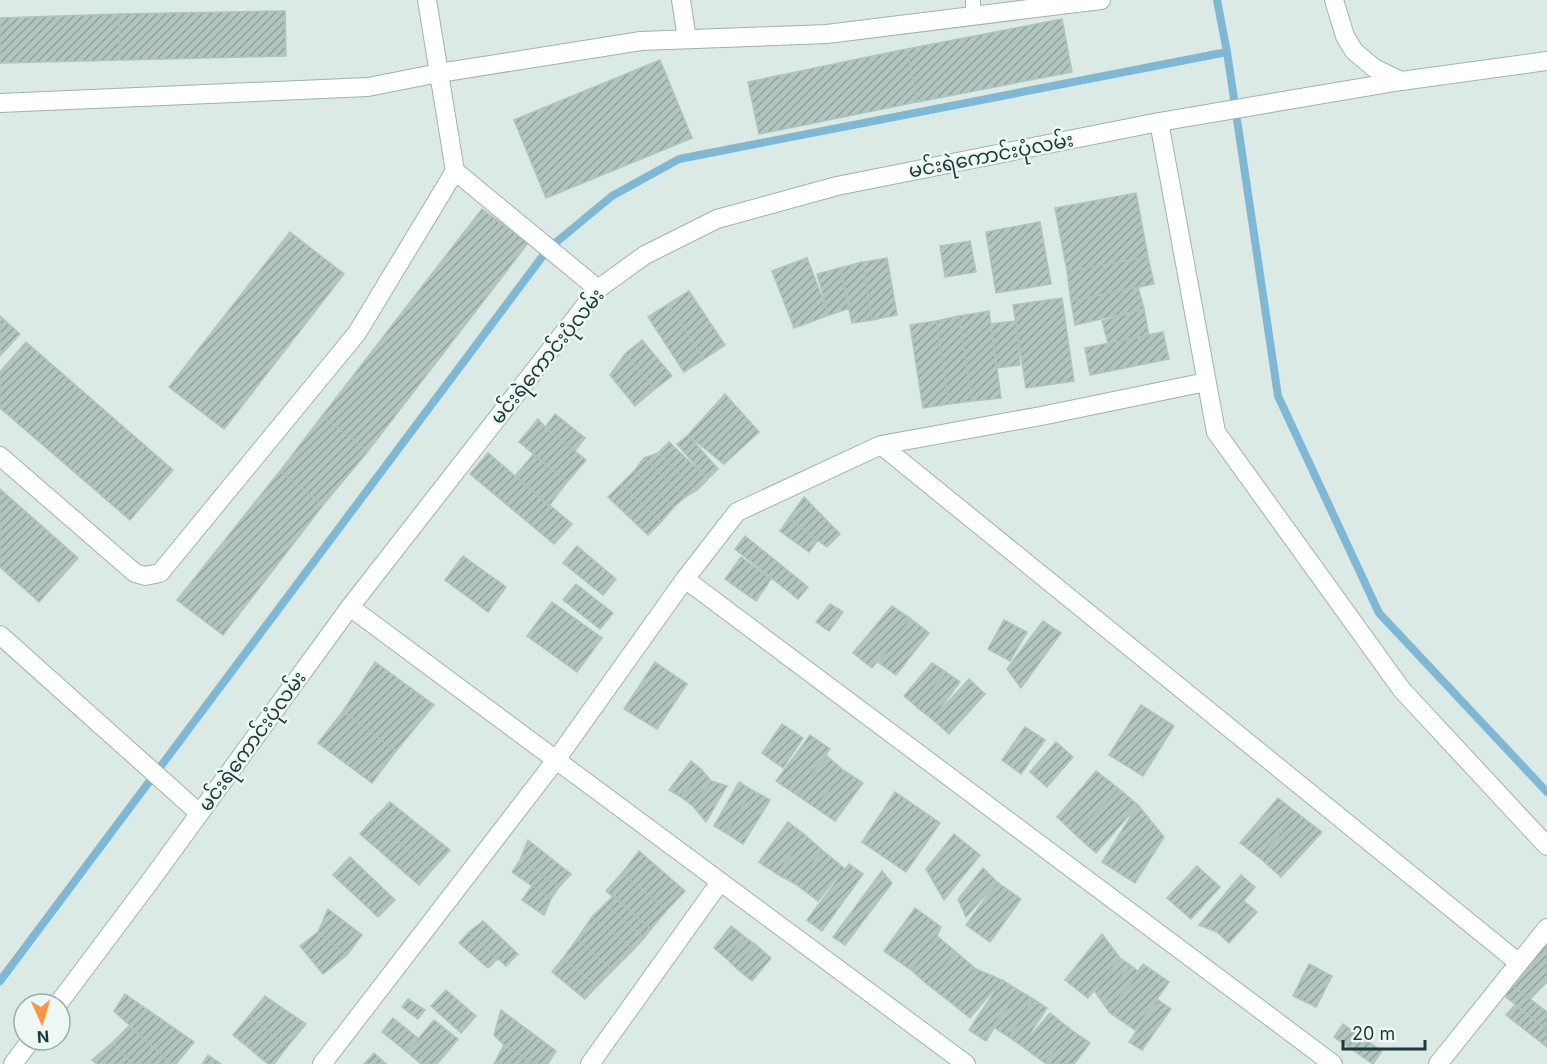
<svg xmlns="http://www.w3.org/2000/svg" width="1547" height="1064" viewBox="0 0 1547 1064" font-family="Inter,'Noto Sans Myanmar',sans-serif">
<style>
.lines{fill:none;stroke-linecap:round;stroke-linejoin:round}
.stream{stroke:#7fb8d5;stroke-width:8}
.building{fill:url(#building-hatch);stroke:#afc4bf;stroke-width:1.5}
.service-casing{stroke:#9fb2ae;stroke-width:16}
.minor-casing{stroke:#9fb2ae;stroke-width:20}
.tertiary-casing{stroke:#9fb2ae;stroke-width:20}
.secondary-casing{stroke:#9bb7b2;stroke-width:20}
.service{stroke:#fff;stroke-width:14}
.minor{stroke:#fff;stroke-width:18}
.tertiary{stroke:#fff;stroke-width:18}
.secondary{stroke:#fff;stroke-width:18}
.labels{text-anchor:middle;stroke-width:5;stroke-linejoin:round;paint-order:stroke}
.street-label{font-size:20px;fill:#1d3a38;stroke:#edf7f4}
</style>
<defs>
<pattern id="building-hatch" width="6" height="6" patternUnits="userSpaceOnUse" patternTransform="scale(1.5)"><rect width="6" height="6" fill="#b2c5c0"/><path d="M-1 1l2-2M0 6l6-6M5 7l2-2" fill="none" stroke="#90a19d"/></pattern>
</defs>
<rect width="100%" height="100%" fill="#dceae6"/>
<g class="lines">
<path class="stream" d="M1217,0l10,52 51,344 101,217 168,179
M0,981l548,-732 64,-53 67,-37 548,-107"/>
</g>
<path class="building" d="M285,11l1,45 -166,4 -1,-46z
M119,14l1,46 -120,3v-45z
M1062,19l10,53 -155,30 -10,-53z
M907,49l10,53 -158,32 -11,-52z
M660,60l32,78 -146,60 -32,-78z
M1136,193l12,64 -81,14 -12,-63z
M482,209l46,34 -160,208 -46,-35z
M1040,222l11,62 -55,9 -10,-61z
M290,232l54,42 -120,155 -55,-42z
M970,241l6,31 -31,5 -5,-31z
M1148,257l6,27 -83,17 -4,-30z
M807,258l22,57 -35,13 -22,-57z
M887,258l10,57 -25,5 -9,-58z
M863,262l9,58 -20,3 -12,-55z
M840,268l10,40 -21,7 -12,-41z
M1138,287l6,22 -69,16 -4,-24z
M689,291l36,54 -21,14 -36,-55z
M1062,298l12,83 -48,7 -13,-83z
M668,304l36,55 -20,13 -36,-55z
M1144,309l5,27 -41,7 -6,-22z
M989,311l12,87 -29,3 -13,-85z
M0,316l20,18 -20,22z
M959,316l13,85 -23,3 -13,-83z
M936,321l13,83 -26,4 -13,-83z
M1016,321l4,44 -24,3 -5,-44z
M1163,332l6,27 -79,16 -5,-27z
M642,340l30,36 -17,13 -30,-35z
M26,342l147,128 -43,50 -130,-112v-36z
M625,354l30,35 -20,17 -25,-31z
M725,394l34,38 -35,32 -36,-29z
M555,414l30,24 -10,13 -30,-24z
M322,416l46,35 -45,54 -43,-34z
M538,419l7,8 41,33 -19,22 -48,-40z
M688,435l30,34 -10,10 -31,-35z
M669,442l39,37 -11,11 -39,-37z
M488,453l84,71 -18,20 -84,-70z
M658,453l39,37 -12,7 -41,-39z
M533,455l34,27 -18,24 -34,-30z
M644,458l41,39 -11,10 -40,-36z
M280,471l43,34 -100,130 -46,-35z
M634,471l40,36 -13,15 -40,-38z
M621,484l40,38 -13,13 -40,-38z
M0,489l78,69 -39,44 -39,-35z
M804,497l36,37 -13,13 -38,-29z
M789,518l29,22 -9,12 -29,-21z
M745,536l63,51 -10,12 -63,-50z
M577,546l39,33 -13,16 -40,-32z
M463,556l43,31 -18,25 -43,-32z
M741,557l30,22 -15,22 -31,-22z
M576,584l37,29 -13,16 -37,-29z
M552,602l50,36 -25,34 -50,-36z
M830,604l13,8 -14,19 -13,-9z
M892,606l19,13 -39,49 -19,-15z
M911,619l18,14 -33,42 -18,-13z
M1004,620l23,12 -17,29 -22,-12z
M1043,621l18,12 -40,55 -14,-19z
M375,662l59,43 -38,46 -53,-40z
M655,662l32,22 -30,45 -33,-20z
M932,663l14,9 -28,36 -14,-12z
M946,672l14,10 -28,37 -14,-11z
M969,679l16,15 -36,40 -17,-15z
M1141,705l33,21 -31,50 -34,-21z
M343,711l53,40 -24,32 -54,-40z
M782,724l21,14 -20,30 -21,-15z
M1025,727l20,13 -24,34 -19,-14z
M810,735l20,14 -33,46 -21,-14z
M1056,742l17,15 -26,30 -17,-15z
M827,756l16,14 -27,38 -19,-13z
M691,761l10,8 -20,28 -12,-7z
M701,769l10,12 -18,25 -12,-9z
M843,770l20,13 -28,38 -19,-13z
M1096,771l22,17 -42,47 -19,-18z
M711,781l16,5 -21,36 -13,-16z
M739,782l13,8 -26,43 -12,-7z
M1118,788l20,17 -42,48 -20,-18z
M752,790l18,10 -27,44 -17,-11z
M895,792l45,31 -34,49 -44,-30z
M1278,798l19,15 -37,45 -20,-15z
M390,802l60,48 -18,20 -59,-51z
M1138,805l26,32 -29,46 -33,-21z
M1297,813l25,19 -41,45 -21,-19z
M373,819l59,51 -13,15 -59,-51z
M788,822l17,13 -28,39 -18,-12z
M954,834l26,21 -36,45 -18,-31z
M805,835l17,15 -25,35 -20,-11z
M528,840l43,34 -12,13 -39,-27z
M822,850l22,18 -26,33 -21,-16z
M639,851l46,40 -18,19 -45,-37z
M350,857l45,43 -17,17 -45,-42z
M520,860l39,27 -8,12 -39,-27z
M849,864l14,10 -41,57 -15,-11z
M1197,866l23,21 -29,32 -24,-21z
M983,868l14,14 -31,35 -8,-18z
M882,871l10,12 -47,62 -12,-8z
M622,873l45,37 -16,19 -45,-38z
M1241,875l14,12 -38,45 -18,-7z
M997,882l24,17 -31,43 -24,-17z
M532,886l19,13 -7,16 -22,-15z
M614,895l37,34 -7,9 -39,-34z
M1244,901l13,11 -28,31 -12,-11z
M605,904l39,34 -10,11 -42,-32z
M915,908l26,19 -4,9 -26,34 -27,-19z
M328,909l34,26 -15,20 -29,-23z
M592,917l42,32 -21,21 -36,-31z
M483,921l35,33 -12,12 -37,-34z
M731,926l14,11 -18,22 -13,-11z
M318,932l29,23 -24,19 -23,-28z
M469,932l29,27 -10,9 -29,-25z
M1102,934l18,24 -32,40 -23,-18z
M937,936l19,16 -28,33 -17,-15z
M745,937l11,8 -20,23 -9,-9z
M577,939l36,31 -16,16 -34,-28z
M756,945l15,13 -19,23 -16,-13z
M1547,945v37l-17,17 -21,-16z
M956,952l20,17 -27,32 -21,-16z
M563,958l34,28 -12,13 -33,-27z
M1120,958l10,7 -27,38 -8,-11z
M1143,964l26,18 -34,48 -26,-18z
M1309,964l23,12 -16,31 -23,-11z
M1130,965l9,7 -30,40 -6,-9z
M976,969l26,11 -32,38 -21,-17z
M1002,980l16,10 -32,51 -17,-11z
M1509,983l38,29v18l-41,-33z
M446,990l30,26 -15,17 -30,-27z
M1018,990l15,9 -24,38 -16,-10z
M125,994l69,48 -18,22h-4l-58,-53z
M265,996l41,28 -19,23 -38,-31z
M408,999l17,11 -7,9 -16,-12z
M1033,999l14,9 -25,38 -13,-9z
M1158,1000l13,9 -29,41 -13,-8z
M1515,1005l32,25v17l-41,-32z
M501,1010l55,41 -8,13h-13l-31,-19 -10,-10z
M1050,1013l20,16 -25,34 -23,-17z
M249,1016l38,31 -13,17h-6l-35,-29z
M393,1018l25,20 -11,14 -25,-20z
M434,1020l24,19 -21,25h-16l-14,-12z
M1343,1024l39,27 -9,13 -39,-27z
M129,1026l43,38h-40l-20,-21z
M1070,1029l20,14 -16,21h-28l-1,-1z
M112,1043l20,21h-35l-5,-4z
M504,1045l31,19h-41z
M374,1053l12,11h-22z
M208,1055l13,9h-19z"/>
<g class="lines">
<defs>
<path id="service" d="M973,15v-15"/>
<path id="minor" d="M427,0l28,171 143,118
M681,0l6,39
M0,103l368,-16 71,-14 202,-32 186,-7 274,-34
M1159,122l57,310 186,258 145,156
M881,445l638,518
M0,456l135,117 10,3 15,-3 197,-240 98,-162
M685,579l648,485
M350,607l616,457
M0,635l199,178
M322,1064l234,-304 129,-181 52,-67 144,-67 160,-29 165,-34
M590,1064l130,-182
M1438,1064l109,-136"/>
<path id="tertiary" d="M58,1004l93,-124 199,-273 248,-318 47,-34 72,-36 120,-33 322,-64 242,-41
M13,1064l18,-24"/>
<path id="secondary" d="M1334,0l11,36 9,15 20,17 27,13 146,-20"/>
</defs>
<use href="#service" class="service-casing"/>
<use href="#minor" class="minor-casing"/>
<use href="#tertiary" class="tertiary-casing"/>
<use href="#secondary" class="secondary-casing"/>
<use href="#service" class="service"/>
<use href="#minor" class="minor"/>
<use href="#tertiary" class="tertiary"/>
<use href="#secondary" class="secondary"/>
</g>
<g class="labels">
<g class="street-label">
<text transform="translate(991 155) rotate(-11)" y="7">မင်းရဲကောင်းပုံလမ်း</text>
<text transform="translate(547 356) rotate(-51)" y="7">မင်းရဲကောင်းပုံလမ်း</text>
<text transform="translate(252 741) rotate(-54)" y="7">မင်းရဲကောင်းပုံလမ်း</text>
</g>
</g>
<g transform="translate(42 1022) rotate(176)"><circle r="28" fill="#edf7f4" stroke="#9aaba9" stroke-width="1.5"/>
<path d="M0-4.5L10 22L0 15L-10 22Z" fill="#fd9547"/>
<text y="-9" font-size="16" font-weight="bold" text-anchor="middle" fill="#1d3a38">N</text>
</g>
<path d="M1343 1040v9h82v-9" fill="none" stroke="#1d3a38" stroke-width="3"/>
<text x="1352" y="1040" font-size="18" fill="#1d3a38" stroke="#edf7f4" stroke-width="4.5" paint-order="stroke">20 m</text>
</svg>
